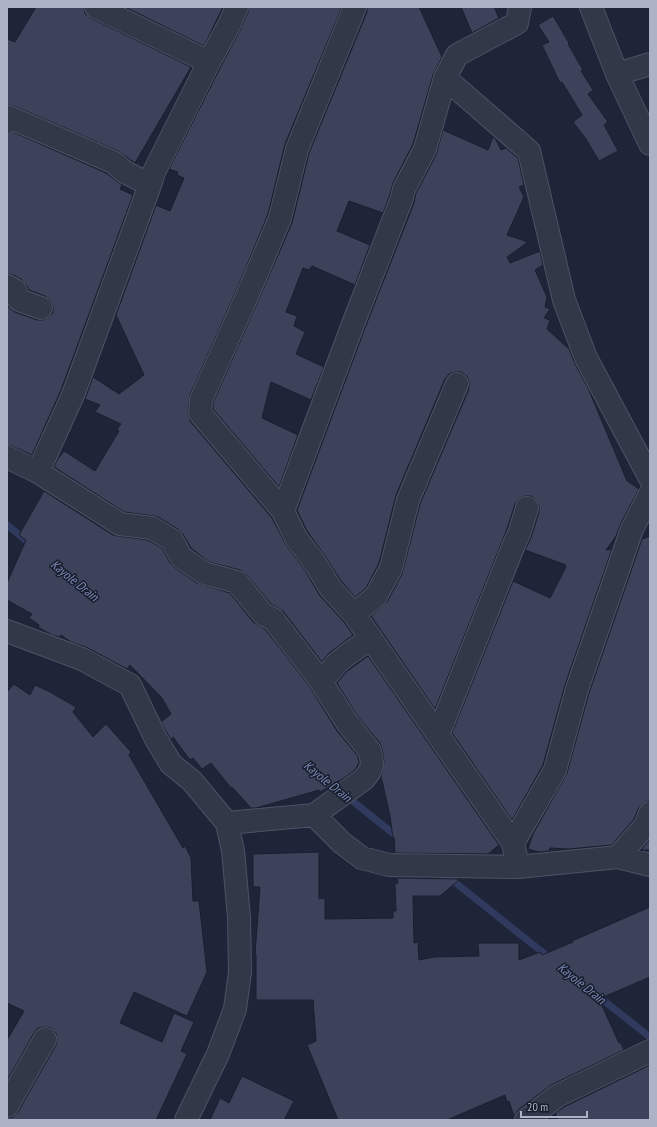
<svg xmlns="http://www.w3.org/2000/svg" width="657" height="1127" viewBox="0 0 657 1127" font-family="'PT Sans Narrow',sans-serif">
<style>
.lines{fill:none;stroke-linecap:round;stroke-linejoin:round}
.stream{stroke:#303a5f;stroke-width:7}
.building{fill:#3b4259;stroke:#1a1f30}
.minor-casing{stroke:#4d5264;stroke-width:24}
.tertiary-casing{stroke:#4d5264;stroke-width:24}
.minor{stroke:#333849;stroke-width:22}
.tertiary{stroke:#333849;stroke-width:22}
.labels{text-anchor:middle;stroke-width:3;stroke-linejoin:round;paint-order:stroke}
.water-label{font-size:13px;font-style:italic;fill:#7b89b4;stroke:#181d2d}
</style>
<rect width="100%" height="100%" fill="#1f2539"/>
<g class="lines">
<path class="stream" d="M7,525l26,21
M326,780l73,58
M442,872l109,87
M594,993l56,44"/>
</g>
<path class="building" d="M36,7h48l1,7 6,4 100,49 -56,96 -17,-12 -104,-45 -7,-1v-66l8,3z
M125,7h98l-19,39z
M249,7h93l-57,137 -17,70 -25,61 -53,120 -2,17 2,9 82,97 14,27 19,25 15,26 24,26 9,13 -24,18 -7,9 -39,-51 -5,-3 -6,-3 -26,-31 -6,-4 -31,-8 -18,-14 -8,-14 -5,-5 -20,-12 -4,-1 -30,-4 -70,-45 3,-7 7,-9 31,20 24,-40 -2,-2 4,-5 -26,-12 5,-7 -15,-6 8,-22 26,17 25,-19 -28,-60 40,-110 14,6 14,-33 -7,-3 1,-3 -9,-3 51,-101 20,-38 8,-18z
M367,7h52l23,50 -9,18 -20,69 -20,39 -3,11 -7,19 -34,-12 -12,30 33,14 -15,40 -43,-19 -3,4 -6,-2 -17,44 11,4 -3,10 11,6 -9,22 28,13 -13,33 -40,-18 -9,36 36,17 -19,52 -66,-78v-6l52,-118 27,-62 17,-70 58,-141z
M461,7h33l5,11 -27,15z
M553,16l16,27 -1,1 15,26 -2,1 12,19 -5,4 20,28 -4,3 14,26 -19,10 -13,-22 -13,-17 9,-7 -20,-33 -2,1 -18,-38 7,-3 -11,-17z
M443,130l45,20 5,-13 2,1 6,12 5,-2 12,10 6,27 -5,2 5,10 -17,38 21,7 -21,15 3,6 30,-12 3,14 -8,5 12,27 -2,10 5,2 -6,9 6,2 -3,9 22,20 6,15 13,24 39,93 12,8 -18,34 -5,13 -10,14 6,-1 -47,136 -22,80 -31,55 -60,-87 61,-152 37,17 16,-31 -1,-1 1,-1 -41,-15 6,-12 8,-26v-6l-3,-6 -5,-4h-6l-6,3 -4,5 -8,25 -72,180 -64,-93 16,-14 15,-28 18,-70 49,-115v-7l-2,-6 -6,-4h-6l-6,2 -4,5 -49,116 -17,68 -13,25 -11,9 -14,-16 -16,-25 -18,-25 -10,-21 68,-182 49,-125 2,-10 20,-38z
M13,132l93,41 16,12 -2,4 13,6 -72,195 -29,65 -20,-9 -5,-1v-141l3,5 5,3 22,8h6l6,-3 4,-4v-7l-3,-6 -5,-4 -16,-6 -3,-5 -5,-6 -8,-4 -6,-1v-140z
M44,491l69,44 5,1 30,4 15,9 7,14 4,4 23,16 33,10 24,30 11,6 45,58 27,44 21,25 1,7 -4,7 -11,8 -24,14 -1,-2 -63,18h-5l-19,-21 -1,1 -20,-25 -9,6 -9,-11 -3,2 -17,-23 -2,3 -10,-18 10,-8 -9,-16 -32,-33 -3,4 -39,-21 -17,-6 -10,-7 -1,2 -8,-2 -14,-8 1,-2 -10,-7 3,-4 -25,-14v-17l19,-43 -7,-5z
M650,536v265h-2l-6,3 -4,5 -4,10 -22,26 -44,4 -18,-1 -1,3 -10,1 -11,-3 5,-15 34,-61 22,-80 53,-154z
M368,656l131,189 -11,9 -93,-1 -1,-16 -1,1 -3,-22 -9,-40 3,-14 -2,-13 -2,-6 -22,-26 -21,-34 9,-11z
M14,684l16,11 5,-10 15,7 26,15 -3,5 20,25 13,-13 25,28 -2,3 54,93 2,-2 6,12 2,43h6l8,71 -20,44 -53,-24 -14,31 42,19 12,-29 20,9 -13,29 6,3 -31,66h-149v-2l6,-1 5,-5 38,-67 1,-6 -1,-6 -5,-5 -6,-1 -7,1 -4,5 -27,48v-41l17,-29 -17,-8v-311z
M650,839v11h-9z
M319,852v47l6,-1v21l68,-1v-7h3l-1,-28h3l-1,-5 63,1 -20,17h-27l1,47 4,-1 1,18 15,-3 45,-1 -1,-13h41v17l21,-8 2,3 31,-13 -1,-1 78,-34v70l-51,22 20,44 1,-1 4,8 -73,35 -33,25 -4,6 -5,-15 -2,1 -2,-7 -58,25h-109l-31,-75 9,-4 -3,-41h-57v-46h-1l5,-67h-7v-33z
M650,1065v55h-92l-3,-7 9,-6z
M242,1076l52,25 -10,19h-74l10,-22 9,5z"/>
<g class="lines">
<defs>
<path id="minor" d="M96,7l113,55
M355,7l-58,142 -17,69 -26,62 -53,120 -1,13 83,98 13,27 19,25 16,26 23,25 159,229 5,24
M591,7l26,67 33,70
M617,74l33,-10
M445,78l84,73 35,149 22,58 64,120
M7,122l2,-5 104,45 12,10 25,13
M7,286l8,4 4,10 22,8
M7,457l31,15 82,52 32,4 20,12 9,17 23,16 33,9 27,33 9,4 47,61 28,44 22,27 2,13 -2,7 -6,8 -50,36 -87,8
M38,472l35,-77 77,-210 4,-13 55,-110 20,-37 8,-18
M283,511l70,-187 49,-126 2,-9 21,-40 20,-71 12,-23 60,-32 3,-16
M354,614l22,-18 15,-28 17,-68 49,-116
M320,680l8,-6 9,-11 10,-8 24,-17
M438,735l77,-193 4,-8 8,-26
M314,815l28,28 20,15 27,7 129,2 100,-10 32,8
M513,843l42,-73 22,-81 55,-160 18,-35
M618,857l27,-31 5,-13
M7,1106l38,-67
M526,1120l31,-24 93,-45"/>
<path id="tertiary" d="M7,631l75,28 48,26 26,54 15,25 21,17 35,42 6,28 6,66 1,55 -5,37 -17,45 -32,66"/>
</defs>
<use href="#minor" class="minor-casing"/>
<use href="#tertiary" class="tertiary-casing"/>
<use href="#minor" class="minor"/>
<use href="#tertiary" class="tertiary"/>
</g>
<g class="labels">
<g class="water-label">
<text transform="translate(75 580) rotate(39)" y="5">Kayole Drain</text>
<text transform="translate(328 781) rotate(39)" y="5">Kayole Drain</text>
<text transform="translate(582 983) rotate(39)" y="5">Kayole Drain</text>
</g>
</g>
<rect width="657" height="1127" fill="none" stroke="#adb2c6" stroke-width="16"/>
<path d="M521 1111v6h66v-6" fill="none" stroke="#adb2c6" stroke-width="2"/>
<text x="527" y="1111" font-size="12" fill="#adb2c6" stroke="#181d2d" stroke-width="3" paint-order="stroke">20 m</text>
</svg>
